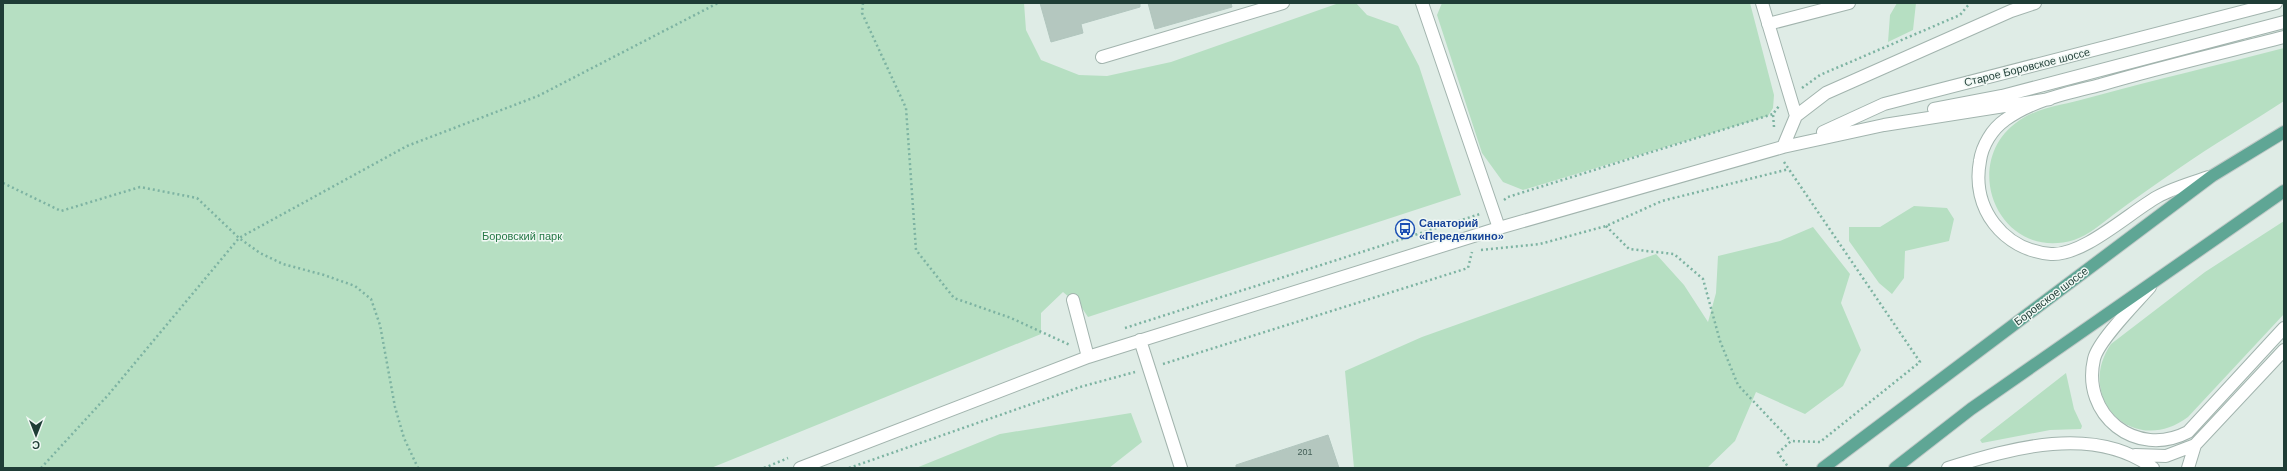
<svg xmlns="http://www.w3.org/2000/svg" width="2287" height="471" viewBox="0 0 2287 471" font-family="Arial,sans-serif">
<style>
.green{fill:#b6dfc2}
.building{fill:#b4c7bf;stroke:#b1c6be}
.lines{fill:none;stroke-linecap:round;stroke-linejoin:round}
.minor-casing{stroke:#a2b4ae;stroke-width:14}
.major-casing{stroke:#c0c9c7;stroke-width:14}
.path{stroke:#7db3a2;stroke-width:2.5;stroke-dasharray:2 3;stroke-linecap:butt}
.minor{stroke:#fff;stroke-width:12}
.major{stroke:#5fa695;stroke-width:12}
.labels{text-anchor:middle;stroke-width:3;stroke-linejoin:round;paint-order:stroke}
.number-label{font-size:9px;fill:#446058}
.street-label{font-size:11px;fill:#1f3d36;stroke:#f0f8f4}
.transit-label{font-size:11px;font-weight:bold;fill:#164399;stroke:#f0f8f4;text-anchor:start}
.park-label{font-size:11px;fill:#257846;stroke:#f0f8f4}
</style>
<rect width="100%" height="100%" fill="#dfece6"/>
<path class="green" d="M3,3h1021l2,27 15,30 38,15 28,1 64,-14 168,-59h17l11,12 31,11 21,40 42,129 -373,122 -6,-9 -19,-16 -22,21v21l-330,134h-708z
M1442,3h308l24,92 -1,13 -5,8 -245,74 -20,-8 -21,-29 -45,-138z
M1897,3h19l-3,27 -25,12 2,-27z
M2284,48v53c-35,23 -72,44 -106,68 -22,15 -44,30 -65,46 -12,9 -24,20 -39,25 -77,23 -118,-82 -51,-122 18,-11 45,-14 65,-20 65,-18 131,-33 196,-50z
M1914,206l33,2 7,11 -5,22 -44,10 -1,27 -12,16 -13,-11 -30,-42v-14h31z
M2284,221v93l-96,103c-54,41 -114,-19 -77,-73l94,-72z
M1813,227l37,47 -9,29 20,47 -18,36 -38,28 -49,-22 -21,49 -28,27h-353l-9,-97 77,-34 234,-83 28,31 24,37 8,-29 2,-37 62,-15z
M2066,373l8,36 8,17 -1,3 -31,1 -68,13 -2,-3z
M1131,413l11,29 -33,26h-193l84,-34z"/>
<path class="building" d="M1040,3h100v4l-59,17 2,9 -32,9z
M1148,3h83l1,4 -77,22z
M1328,435l11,33h-103v-3z"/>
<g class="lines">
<defs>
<path id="minor" d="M1422,3l77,225
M1762,3l34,113
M1768,24l81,-21
M1102,57l181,-54
M1934,109l68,-13 282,-74
M1823,132l61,-28 392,-101
M1783,147l13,-31 30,-23 185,-82 24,-8
M2209,177c-18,6 -36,11 -52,20 -28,16 -74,59 -106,57 -48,-4 -80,-46 -71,-93 2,-15 12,-32 25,-41 27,-20 63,-27 95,-35 61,-18 122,-32 184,-48
M2150,287c-14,16 -52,54 -56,72 -13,56 42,100 94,73l96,-104
M1073,300l15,57
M1140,340l41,128
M2135,455l31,1 29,-11 89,-95
M800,468l288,-111 411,-129 284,-81 101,-22 166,-26
M1948,468c64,-20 146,-44 205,0
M2188,468l7,-23"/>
<path id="major" d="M1823,468l389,-292 72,-44
M1895,468l76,-59 313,-218"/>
</defs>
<use href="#minor" class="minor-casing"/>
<use href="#major" class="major-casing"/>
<path class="path" d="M863,3l-1,10 44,95 10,142 38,48 57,20 59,27
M1802,88l18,-13 140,-60 10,-12
M1774,127l-1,-13 6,-8
M1784,162l136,200 -100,80 -29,-1 -13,12 11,15
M3,183l58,28 79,-24 57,11 42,40 21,15 23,11 41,11 31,11 16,13 9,26 15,82 9,31 14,30
M1504,200l4,-3 265,-83
M1606,226l23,23 45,5 29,25 17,62 18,44 53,56
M1481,250l59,-6 66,-18 56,-25 127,-32
M1125,328l355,-114
M1163,364l305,-96 4,-16
M41,468l68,-74 130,-156 168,-92 131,-50 180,-93
M764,468l24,-10
M849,468l231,-81 55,-15"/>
<use href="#minor" class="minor"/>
<use href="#major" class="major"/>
</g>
<defs>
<symbol id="bus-ring" viewBox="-11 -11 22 22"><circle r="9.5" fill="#f0f8f4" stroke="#1a4fb4" stroke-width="1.5"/><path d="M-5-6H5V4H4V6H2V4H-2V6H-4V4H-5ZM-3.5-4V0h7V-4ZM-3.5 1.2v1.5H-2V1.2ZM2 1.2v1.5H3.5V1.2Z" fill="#1a4fb4"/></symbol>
</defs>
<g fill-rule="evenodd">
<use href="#bus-ring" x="1394" y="218" width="22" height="22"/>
</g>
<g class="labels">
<g class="number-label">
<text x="1305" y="455">201</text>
</g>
<g class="street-label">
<text transform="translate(2027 67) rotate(-14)" y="4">Старое Боровское шоссе</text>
<text transform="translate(2051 296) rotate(-37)" y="4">Боровское шоссе</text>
</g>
<g class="transit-label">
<text x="1419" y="227">Санаторий<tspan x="1419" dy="13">«Переделкино»</tspan></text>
</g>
<g class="park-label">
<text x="522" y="240">Боровский парк</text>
</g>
</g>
<rect width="2287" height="471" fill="none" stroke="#1f3d36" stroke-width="8"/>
<g transform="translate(36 435) rotate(180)" stroke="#f0f8f4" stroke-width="3" paint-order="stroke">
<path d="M0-3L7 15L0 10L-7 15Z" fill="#1f3d36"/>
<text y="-6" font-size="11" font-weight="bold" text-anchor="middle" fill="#1f3d36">С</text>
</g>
</svg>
